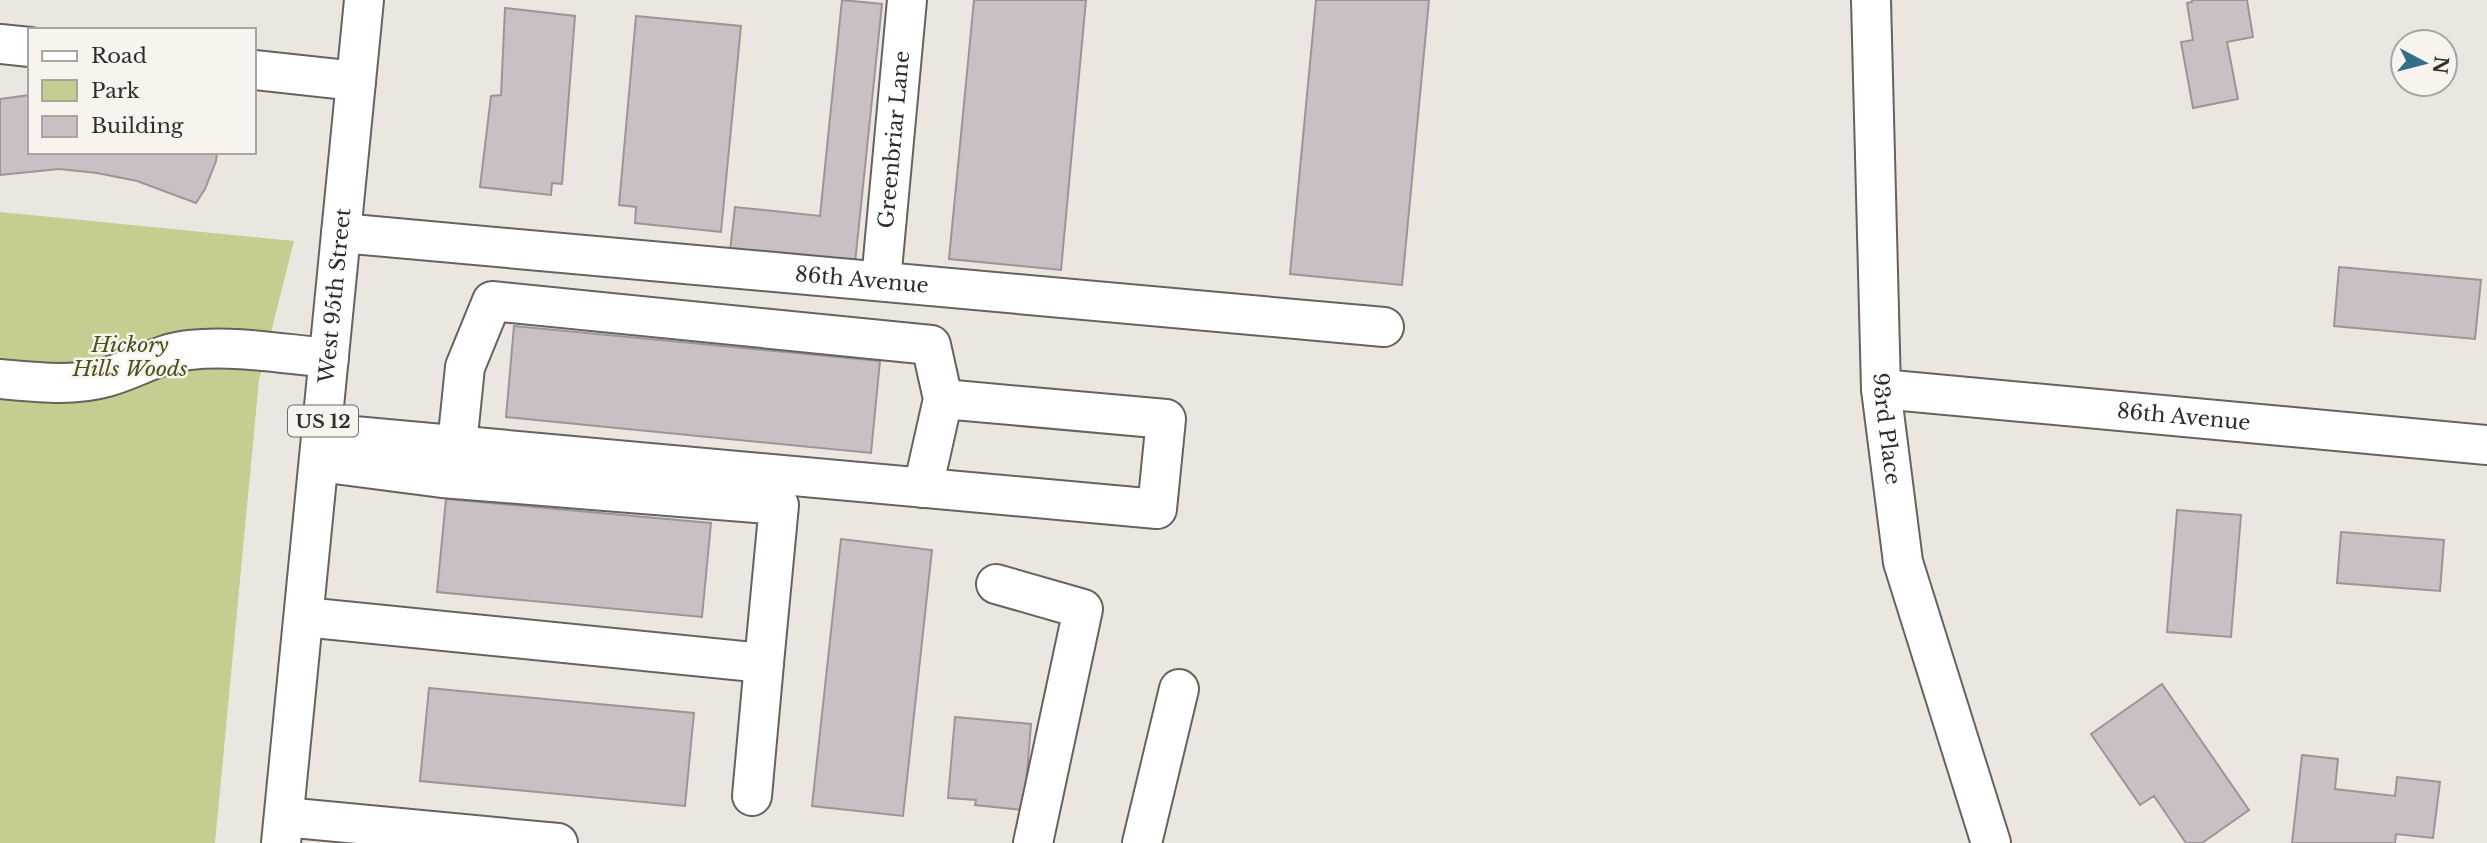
<svg xmlns="http://www.w3.org/2000/svg" width="2487" height="843" viewBox="0 0 2487 843" font-family="'Libre Baskerville',serif">
<style>
.green{fill:#c7cd90}
.building{fill:#c8c0c3;stroke:#9c9598;stroke-width:2}
.lines{fill:none;stroke-linecap:round;stroke-linejoin:round}
.minor-casing{stroke:#67625d;stroke-width:42}
.major-casing{stroke:#67625d;stroke-width:42}
.minor{stroke:#fff;stroke-width:38}
.major{stroke:#fff;stroke-width:38}
.labels{text-anchor:middle;stroke-width:5;stroke-linejoin:round;paint-order:stroke}
.shield{fill:#f9f3ed;stroke:#6c6966;stroke-width:2}
.shield-label{font-size:19px;font-weight:bold;fill:#302e2c}
.street-label{font-size:21px;fill:#302e2c;stroke:#f9f3ed}
.park-label{font-size:21px;font-style:italic;fill:#4c501e;stroke:#f9f3ed}
</style>
<rect width="100%" height="100%" fill="#ece6e0"/>
<path class="green" d="M0,212l294,29 -35,139 -44,463h-215z"/>
<path class="building" d="M842,0l40,4 -27,259 -125,-12 5,-44 85,9z
M974,0h112l-25,270 -112,-11z
M1316,0h113l-27,285 -112,-11z
M2192,0h55l6,37 -26,5 11,57 -45,9 -12,-66 12,-2 -6,-37 5,-1z
M505,8l70,8 -13,168 -10,-1 -1,12 -71,-8 11,-91 10,-1z
M636,16l105,10 -20,206 -86,-9 1,-16 -17,-2z
M30,95v57h187l-1,9 -11,28 -9,14 -59,-22 -40,-8 -38,-4 -59,6v-76z
M2339,267l142,13 -6,59 -141,-13z
M514,326l366,35 -9,92 -365,-36z
M446,499l265,24 -9,94 -265,-25z
M2177,510l64,5 -10,122 -64,-5z
M2341,532l103,8 -4,51 -103,-8z
M841,539l91,11 -29,266 -91,-10z
M2162,684l87,126 -47,33h-16l-32,-47 -14,9 -49,-71z
M429,688l265,25 -9,93 -265,-25z
M955,717l76,7 -7,86 -49,-5 1,-5 -28,-2z
M2302,755l36,4 -3,30 60,7 2,-19 43,5 -7,56 -37,-4 -1,9h-103z"/>
<g class="lines">
<defs>
<g id="minor">
<path id="s1" d="M1871,0l10,389 22,173 88,281"/>
<path d="M0,44l30,3"/>
<path d="M254,70l102,11"/>
<path id="s2" d="M341,233l1043,94"/>
<path id="s3" d="M881,281l26,-281"/>
<path d="M0,379c35,3 72,8 107,-2 28,-8 53,-24 82,-27 46,-5 94,4 140,8"/>
<path id="s4" d="M1881,389l606,56"/>
<path d="M321,433l836,76 9,-90 -223,-20"/>
<path d="M457,445l8,-78 27,-66 439,44 12,54 -20,89"/>
<path d="M996,584l87,25 -50,234"/>
<path d="M304,617l460,46 15,-158 -337,-27 -123,-16"/>
<path d="M752,796l12,-133"/>
<path d="M284,817l274,26"/>
<path d="M1142,843l37,-154"/>
</g>
<g id="major">
<path id="s5" d="M281,843l83,-843"/>
</g>
</defs>
<use href="#minor" class="minor-casing"/>
<use href="#major" class="major-casing"/>
<use href="#minor" class="minor"/>
<use href="#major" class="major"/>
</g>
<g class="labels">
<rect class="shield" x="288" y="405.5" width="70" height="31" rx="5"/>
<g class="shield-label">
<text x="323" y="428">US 12</text>
</g>
<g class="street-label">
<text dy="7" stroke="none"><textPath href="#s3" startOffset="142">Greenbriar Lane</textPath></text>
<text dy="7" stroke="none"><textPath href="#s2" startOffset="523">86th Avenue</textPath></text>
<text dy="7" stroke="none"><textPath href="#s5" startOffset="550">West 95th Street</textPath></text>
<text dy="7" stroke="none"><textPath href="#s4" startOffset="304">86th Avenue</textPath></text>
<text dy="7" stroke="none"><textPath href="#s1" startOffset="429">93rd Place</textPath></text>
</g>
<g class="park-label">
<text x="130" y="352">Hickory<tspan x="130" dy="24">Hills Woods</tspan></text>
</g>
</g>
<rect x="28" y="28" width="228" height="126" fill="#f9f3ed" stroke="#a9a4a0" stroke-width="2"/>
<rect x="42" y="51" width="35" height="10" fill="#ffffff" stroke="#a9a4a0" stroke-width="2"/>
<text x="91" y="63" font-size="21" fill="#302e2c">Road</text>
<rect x="42" y="80" width="35" height="21" fill="#c7cd90" stroke="#a9a4a0" stroke-width="2"/>
<text x="91" y="98" font-size="21" fill="#302e2c">Park</text>
<rect x="42" y="116" width="35" height="21" fill="#c8c0c3" stroke="#a9a4a0" stroke-width="2"/>
<text x="91" y="133" font-size="21" fill="#302e2c">Building</text>
<g transform="translate(2424 63) rotate(97)"><circle r="33" fill="#f9f3ed" stroke="#a9a4a0" stroke-width="2"/>
<path d="M0-5L12 26L0 18L-12 26Z" fill="#346f87"/>
<text y="-10" font-size="19" font-weight="bold" text-anchor="middle" fill="#302e2c">N</text>
</g>
</svg>
